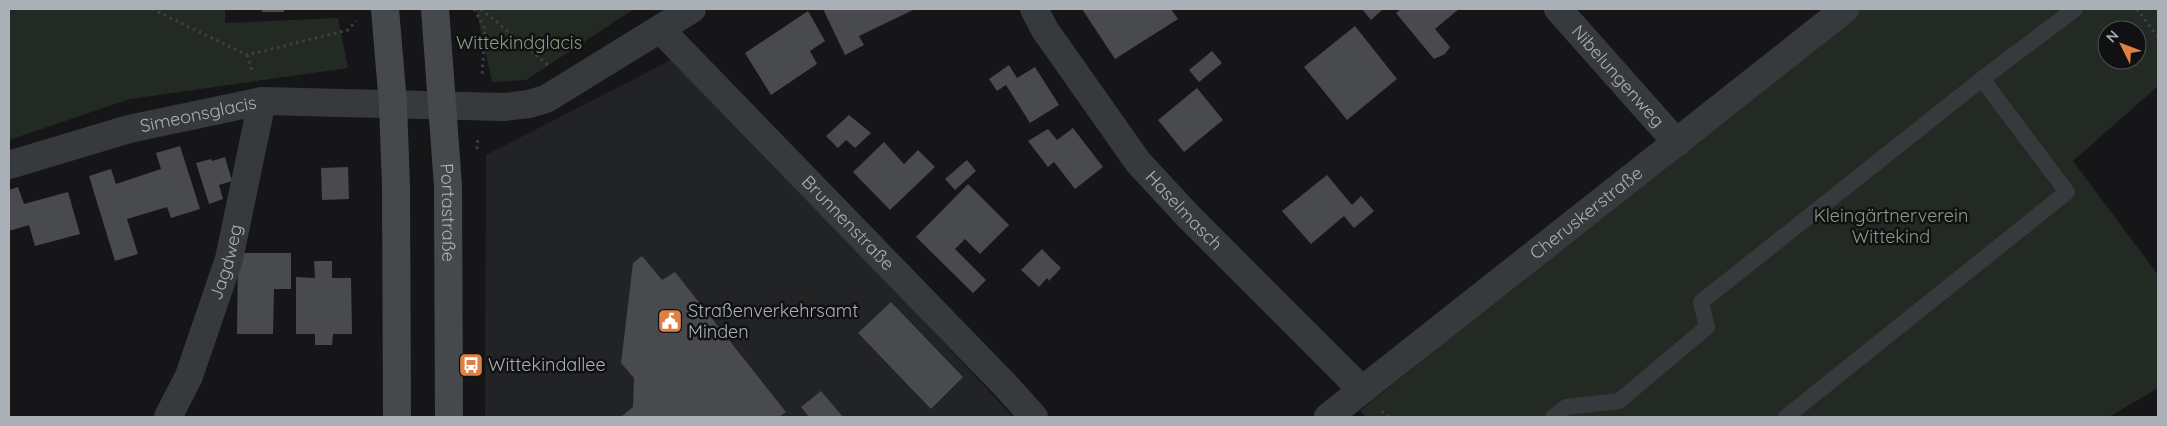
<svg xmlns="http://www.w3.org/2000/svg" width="2167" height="426" viewBox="0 0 2167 426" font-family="Quicksand,sans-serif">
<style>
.built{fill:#222325}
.green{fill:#232a23;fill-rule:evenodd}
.building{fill:#484a4d}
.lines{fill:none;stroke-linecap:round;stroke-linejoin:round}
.path{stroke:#3e4143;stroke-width:3;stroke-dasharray:2.5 4;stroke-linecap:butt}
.service{stroke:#373a3c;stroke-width:16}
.minor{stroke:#373a3c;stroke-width:28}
.secondary{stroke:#46494c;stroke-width:28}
.labels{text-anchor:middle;stroke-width:5;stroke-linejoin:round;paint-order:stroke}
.park-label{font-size:18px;fill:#899f82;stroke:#111113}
.street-label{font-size:18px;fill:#a9b1b6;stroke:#111113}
.poi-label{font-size:18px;fill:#a9b1b6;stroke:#111113;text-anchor:start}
</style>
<rect width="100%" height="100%" fill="#161618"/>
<path class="built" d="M673,59l206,214 134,144h-528l1,-262z"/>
<path class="green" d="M9,9h216v14l113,-5 10,50 -218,31 -121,41z
M476,9h158l-108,71 -34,2z
M1856,9h302v77l-85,75 85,114v113l-49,29h-743l-6,-6zM2107,30h30v30h-30z"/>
<path class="building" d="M262,9h22v3h-22z
M823,9h89l1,1 -54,26 5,9 -19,10z
M1082,9h89l7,10 -63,40z
M1362,9h21l-12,11z
M1401,9h58l-24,20 15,18 -5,7 -11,5 -38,-46z
M808,11l17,30 -15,10 7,13 -46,31 -26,-42z
M1355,26l42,53 -50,41 -43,-53z
M1212,51l10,12 -23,19 -10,-12z
M1009,65l8,13 18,-11 24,38 -29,18 -24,-38 -9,6 -8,-12z
M1197,88l26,32 -39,32 -26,-32z
M849,115l22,18 -16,15 -9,-8 -8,8 -12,-12z
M1073,128l30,39 -28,22 -21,-27 -6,5 -20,-26 20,-12 9,11z
M884,142l20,22 14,-14 17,17 -45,43 -37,-38z
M180,146l20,63 -29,9 -4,-11 -40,12 11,35 -23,7 -26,-85 22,-7 5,15 45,-15 -5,-16z
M225,157l7,24 -13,4 4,14 -14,5 -13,-41 15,-4 1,2z
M967,160l9,11 -21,19 -10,-11z
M348,167l1,32 -27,1 -1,-32z
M1327,175l25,30 9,-9 13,15 -20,17 -10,-12 -33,28 -29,-33z
M968,184l41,41 -29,29 -15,-15 -10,10 31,31 -13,13 -57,-56z
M18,187l6,17 44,-12 12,42 -45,12 -6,-21 -20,6v-41z
M1042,249l19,19 -12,13 -2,-3 -8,9 -18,-17z
M238,253h53v36h-17l-1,45h-36z
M642,256l20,24 13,-8 111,140 -7,5h-158l12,-10 1,-29 -13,-15 12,-100z
M314,261h18v17h19l1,56h-19l-1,11h-17v-11h-19v-57l19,1z
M891,302l72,75 -32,32 -73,-76z
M821,391l22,26h-34l-8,-10z"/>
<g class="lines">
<path class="path" d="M152,9l95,46 101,-25 8,-9
M474,9l11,20 -3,48
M481,9l67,56
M2137,9l21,28
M247,55l6,18
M477,149l1,-13
M1382,411l7,6"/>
<path class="service" d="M1553,417l13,-10 53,-6 88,-74 -6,-25 281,-223 93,-70
M1786,417l281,-225 -85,-113"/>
<g class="minor">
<path id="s1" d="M1034,9l11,21 93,132 50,54 174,174"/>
<path id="s2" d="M1558,9l119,134"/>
<path id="s3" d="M660,29l345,356 29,32"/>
<path id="s4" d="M9,165l120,-36 133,-28 242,6 25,-3 17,-5 146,-90"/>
<path id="s5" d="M168,417l21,-41 40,-117 33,-158"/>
<path id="s6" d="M1328,417l517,-408"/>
</g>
<g class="secondary">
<path d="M385,9l8,95 3,82 1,231"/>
<path id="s7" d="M435,9l13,177 1,231"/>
</g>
</g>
<defs>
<symbol id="civic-square" viewBox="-11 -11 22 22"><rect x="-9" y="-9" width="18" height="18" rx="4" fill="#df8146" stroke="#111113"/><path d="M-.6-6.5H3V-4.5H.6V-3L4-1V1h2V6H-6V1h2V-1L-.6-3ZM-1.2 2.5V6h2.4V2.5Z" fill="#fff"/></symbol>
<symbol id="bus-square" viewBox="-11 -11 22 22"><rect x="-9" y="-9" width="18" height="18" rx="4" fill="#df8146" stroke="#111113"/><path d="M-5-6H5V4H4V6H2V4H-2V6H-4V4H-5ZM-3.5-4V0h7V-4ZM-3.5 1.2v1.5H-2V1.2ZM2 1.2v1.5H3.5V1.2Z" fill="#fff"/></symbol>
</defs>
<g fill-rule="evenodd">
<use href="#civic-square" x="656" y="307" width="28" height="28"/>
<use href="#bus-square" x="457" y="351" width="28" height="28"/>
</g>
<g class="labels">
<g class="park-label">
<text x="519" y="49">Wittekindglacis</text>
<text x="1891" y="222">Kleingärtnerverein<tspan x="1891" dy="21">Wittekind</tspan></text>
</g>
<g class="street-label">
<text dy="6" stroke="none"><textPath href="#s2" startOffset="90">Nibelungenweg</textPath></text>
<text dy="6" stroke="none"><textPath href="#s4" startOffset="196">Simeonsglacis</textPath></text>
<text dy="6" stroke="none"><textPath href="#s1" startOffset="252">Haselmasch</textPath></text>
<text dy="6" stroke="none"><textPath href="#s7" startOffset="204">Portastraße</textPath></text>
<text dy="6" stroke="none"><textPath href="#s6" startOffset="329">Cheruskerstraße</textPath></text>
<text dy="6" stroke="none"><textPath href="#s3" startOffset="270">Brunnenstraße</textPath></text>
<text dy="6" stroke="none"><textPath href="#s5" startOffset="166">Jagdweg</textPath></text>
</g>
<g class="poi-label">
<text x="688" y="317">Straßenverkehrsamt<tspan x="688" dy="21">Minden</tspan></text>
<text x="488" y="371">Wittekindallee</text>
</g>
</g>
<rect width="2167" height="426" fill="none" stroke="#a9b1b6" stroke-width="20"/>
<g transform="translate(2122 45) rotate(312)"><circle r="24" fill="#111113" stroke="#4e5154"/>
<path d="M0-4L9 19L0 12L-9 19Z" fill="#df8146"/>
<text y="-8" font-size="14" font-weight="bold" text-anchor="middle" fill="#a9b1b6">N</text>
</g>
</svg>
